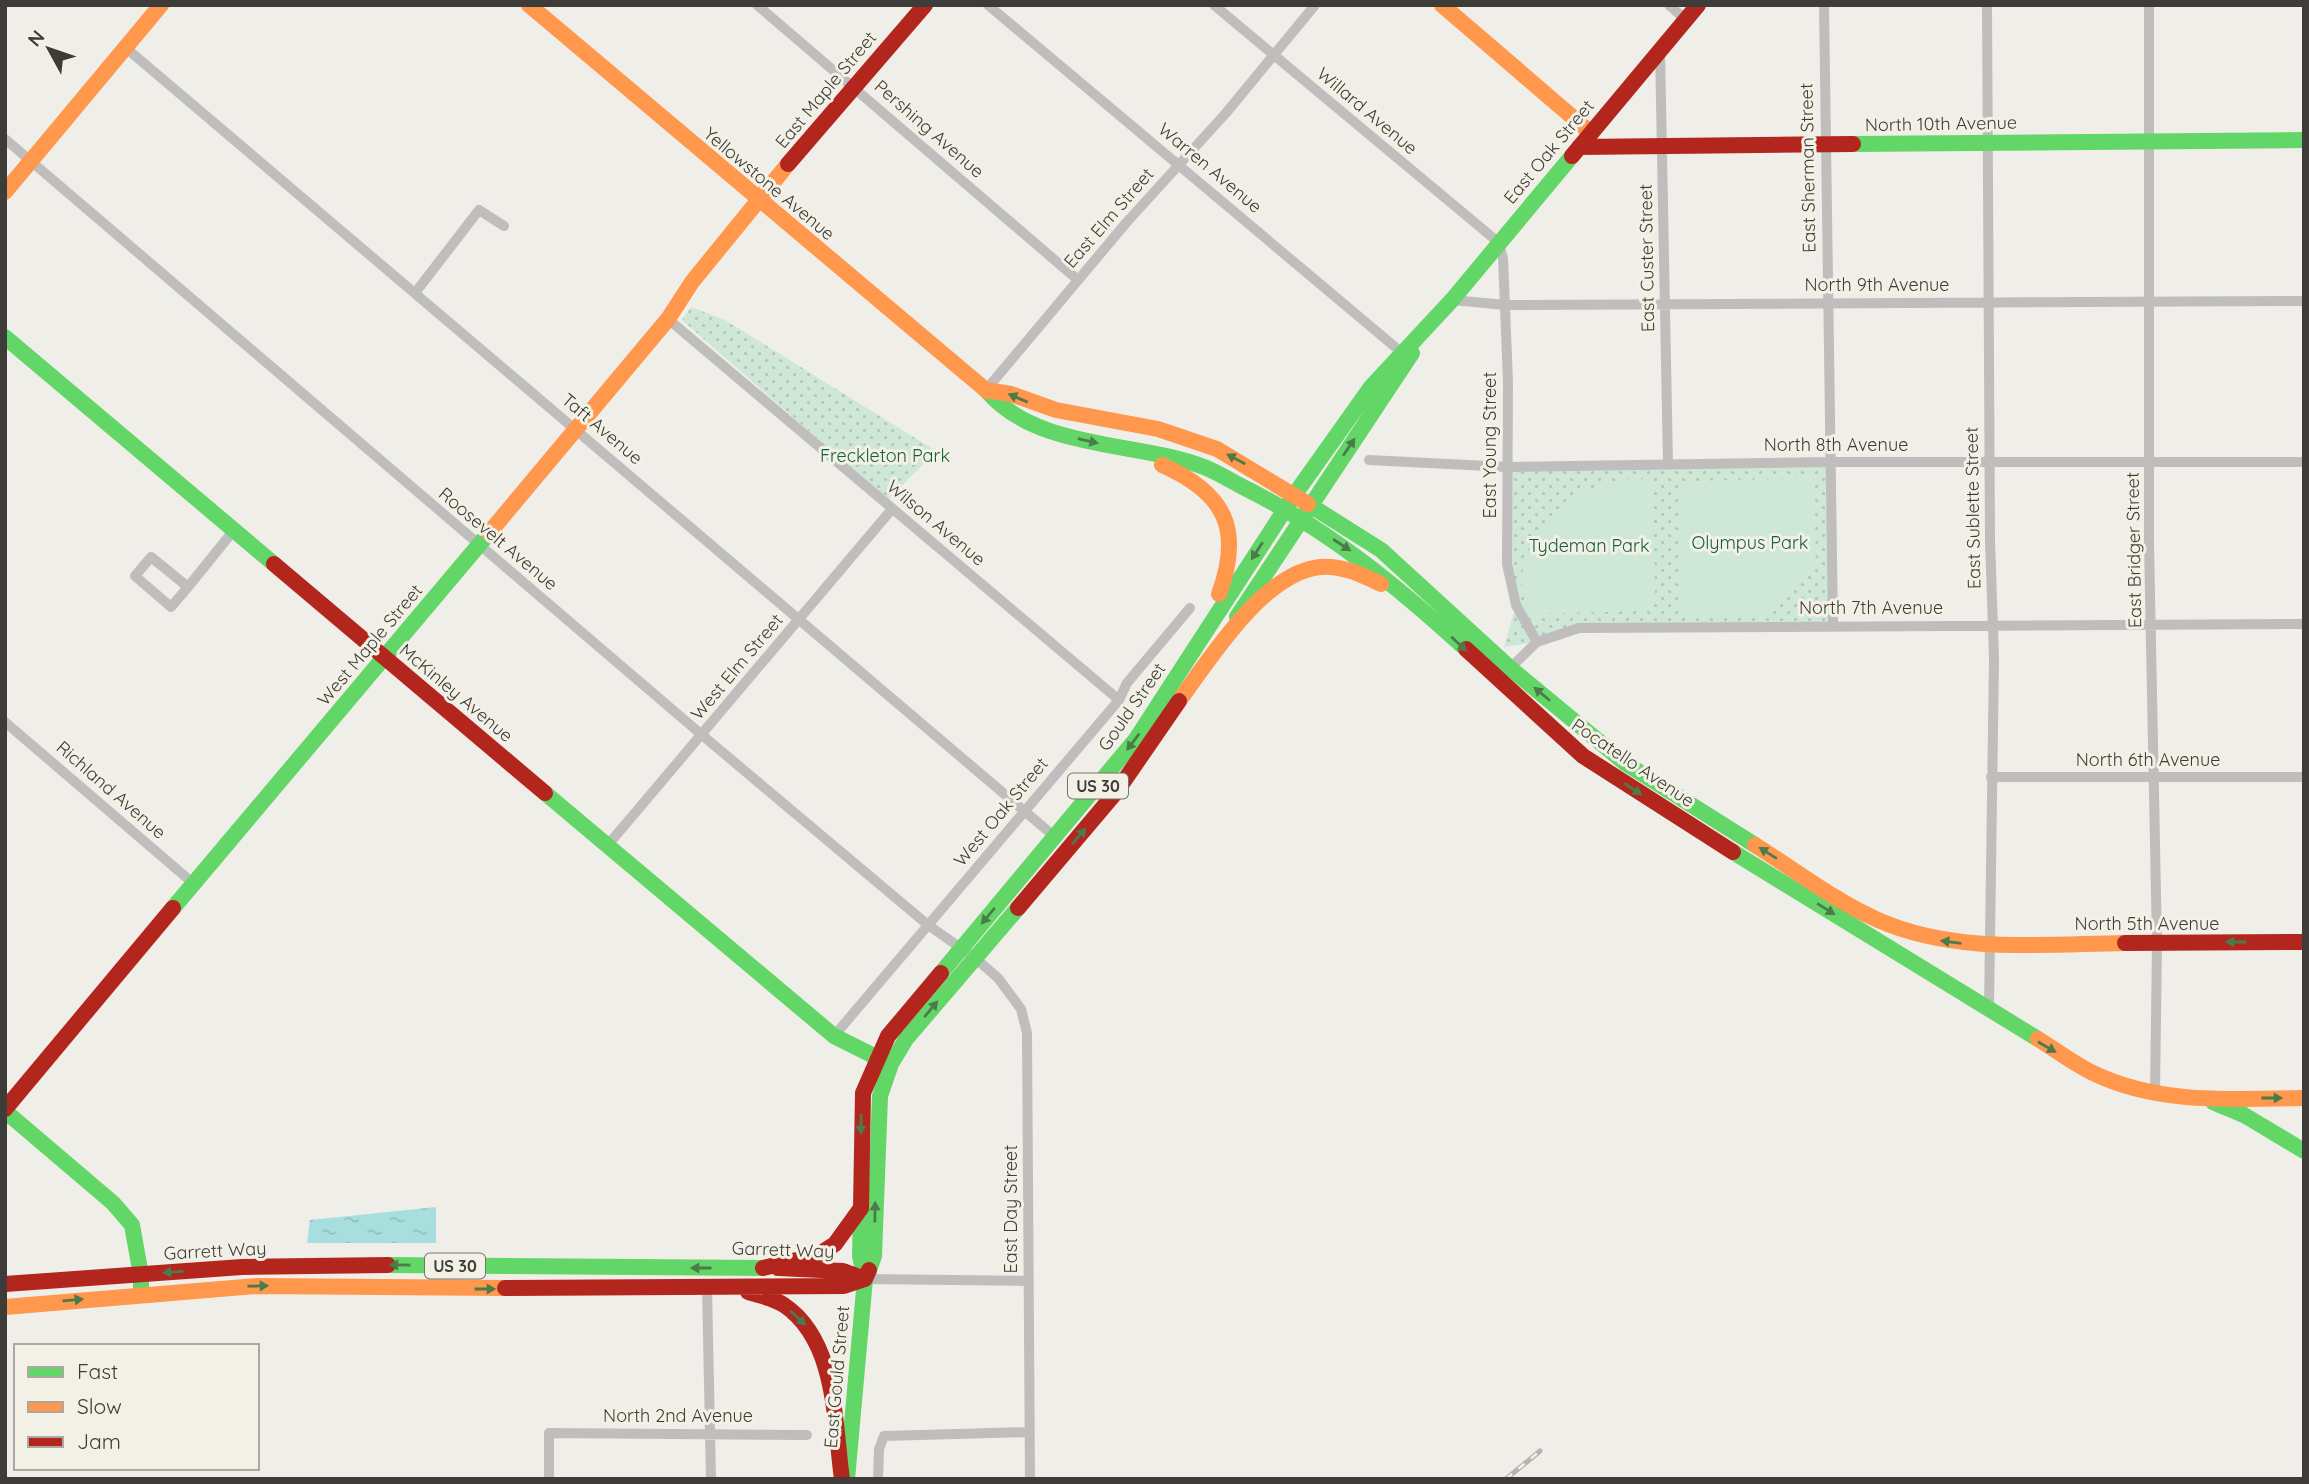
<svg xmlns="http://www.w3.org/2000/svg" width="2309" height="1484" viewBox="0 0 2309 1484" font-family="Quicksand,sans-serif">
<style>
.park{fill:url(#park-dots)}
.garden{fill:#cfe7d6}
.water{fill:url(#water-ripples)}
.lines{fill:none;stroke-linecap:round;stroke-linejoin:round}
.street{stroke:#bfbebc;stroke-width:10}
.fast{stroke:#63d668;stroke-width:16}
.slow{stroke:#ff974d;stroke-width:16}
.jam{stroke:#b3261e;stroke-width:16}
.rail-casing{stroke:#b5b4b1;stroke-width:5}
.rail{stroke:#f3f0e5;stroke-width:2.5;stroke-dasharray:8;stroke-linecap:butt}
.oneway{fill:#4c7a4b}
.labels{text-anchor:middle;stroke-width:6;stroke-linejoin:round;paint-order:stroke}
.shield{fill:#f3f0e5;stroke:#74726c;stroke-width:2}
.shield-label{font-size:16px;font-weight:bold;fill:#3d3c38}
.street-label{font-size:18px;fill:#3d3c38;stroke:#f3f0e5}
.park-label{font-size:18px;fill:#136040;stroke:#f3f0e5}
</style>
<defs>
<pattern id="park-dots" width="8" height="8" patternUnits="userSpaceOnUse" patternTransform="scale(1.75)"><rect width="8" height="8" fill="#cfe7d6"/><path d="M2 2h.1M6 6h.1" fill="none" stroke="#b3c7b8" stroke-width="1.8" stroke-linecap="round"/></pattern>
<pattern id="water-ripples" width="26" height="14" patternUnits="userSpaceOnUse" patternTransform="scale(1.75)"><rect width="26" height="14" fill="#a6dfde"/><path d="M2 4q2-2 4 0t4 0M15 11q2-2 4 0t4 0" fill="none" stroke="#90c0bf"/></pattern>
</defs>
<rect width="100%" height="100%" fill="#f0eee8"/>
<path class="park" d="M691,307l34,13 211,131 -48,49 -206,-180z
M1830,462l3,163 -254,3 -42,14 -33,5 12,-42 -6,-19 -2,-119z"/>
<path class="garden" d="M1814,478l2,78 -21,31 -31,27 -82,1 -1,-121 13,-13z
M1625,479h28l2,122 -11,10 -112,3c-28,-39 6,-93 42,-116 15,-10 33,-14 51,-19z"/>
<path class="water" d="M436,1207v36h-129l3,-23z"/>
<g class="lines">
<path class="street" d="M757,5l321,275
M988,5l419,352
M1214,5l284,237 5,16 5,124 -1,182 9,41 21,37
M1669,5l17,15
M1824,5l9,620
M1987,5l3,535 4,118 -5,352
M2149,5v539l8,399 -2,151
M126,48l929,789
M1660,51l8,413
M5,139l697,596 226,190 47,33 23,20 23,31 6,24 3,446
M415,293l64,-83 25,16
M1452,300l54,5 798,-4
M668,319l451,381
M986,390l140,-167 100,-110 89,-108
M1369,460l139,7 322,-5h474
M151,557l37,30 -17,20 -36,-31z
M188,587l46,-57
M1506,672l31,-30 42,-14 725,-4
M5,722l189,162
M1991,777h313
M607,846l285,-337
M834,1036l285,-336 8,-17 63,-75
M865,1279l164,2
M707,1288l4,191
M549,1479v-46l258,2
M878,1479l1,-30 5,-13 146,-4"/>
<path class="fast" d="M1853,144l451,-4
M5,337l269,227
M987,391c50,59 149,50 217,76 15,6 29,15 43,22 83,42 151,98 219,160
M1295,494l76,-107 81,-87 120,-144
M1308,504l73,46 129,118 115,95 130,82
M1237,617l175,-264
M545,793l289,243 54,27
M1733,852l305,187
M173,908l316,-375
M941,973l195,-234 159,-245
M2213,1102l31,13 60,36
M5,1111l108,92 19,22 9,50v19
M388,1265l375,3
M869,1270l5,-14 6,-160 11,-32 15,-25 112,-131
M847,1479l18,-200 -5,-23 1,-48"/>
<path class="slow" d="M529,5l458,386
M1442,5l149,128
M5,192l156,-187
M986,390l25,4 45,16 102,19 59,20 91,55
M1162,465c63,28 81,64 57,129
M489,533l179,-214 24,-37 96,-118
M1179,701c31,-42 84,-128 141,-134 22,-2 42,8 61,17
M1755,845c40,25 80,56 123,75 77,34 165,24 247,23
M2038,1039c18,11 36,25 55,34 66,32 140,26 211,25
M5,1307l252,-21 248,2"/>
<path class="jam" d="M1579,147l274,-3
M1572,156l126,-151
M788,164l137,-159
M274,564l271,229
M1466,649l117,107 150,96
M1018,908l99,-117 62,-90
M2125,943l179,-1
M5,1109l168,-201
M763,1268l55,-13 17,-11 26,-36 2,-115 25,-57 53,-63
M778,1268l65,3 22,8
M5,1284l237,-17 146,-2
M505,1288l339,-2 21,-7 4,-9
M748,1292c12,4 25,6 36,13 53,36 50,117 58,174"/>
<defs>
<path id="rail" d="M1506,1479l34,-28"/>
</defs>
<use href="#rail" class="rail-casing"/>
<use href="#rail" class="rail"/>
</g>
<defs><path id="oneway-solid" d="M-6-.8H1V-3.2L6.5 0L1 3.2V.8H-6Z" transform="scale(1.75)"/></defs>
<g class="oneway">
<use href="#oneway-solid" transform="translate(1018 398) rotate(-157)"/>
<use href="#oneway-solid" transform="translate(1088 441) rotate(13)"/>
<use href="#oneway-solid" transform="translate(1349 447) rotate(-56)"/>
<use href="#oneway-solid" transform="translate(1236 459) rotate(-152)"/>
<use href="#oneway-solid" transform="translate(1342 545) rotate(33)"/>
<use href="#oneway-solid" transform="translate(1257 551) rotate(123)"/>
<use href="#oneway-solid" transform="translate(1459 644) rotate(43)"/>
<use href="#oneway-solid" transform="translate(1542 694) rotate(-140)"/>
<use href="#oneway-solid" transform="translate(1133 742) rotate(127)"/>
<use href="#oneway-solid" transform="translate(1633 789) rotate(33)"/>
<use href="#oneway-solid" transform="translate(1079 836) rotate(-50)"/>
<use href="#oneway-solid" transform="translate(1768 853) rotate(-148)"/>
<use href="#oneway-solid" transform="translate(1826 909) rotate(32)"/>
<use href="#oneway-solid" transform="translate(988 916) rotate(130)"/>
<use href="#oneway-solid" transform="translate(1951 942) rotate(-173)"/>
<use href="#oneway-solid" transform="translate(2236 942) rotate(180)"/>
<use href="#oneway-solid" transform="translate(931 1009) rotate(-50)"/>
<use href="#oneway-solid" transform="translate(2047 1047) rotate(30)"/>
<use href="#oneway-solid" transform="translate(2272 1098)"/>
<use href="#oneway-solid" transform="translate(861 1124) rotate(91)"/>
<use href="#oneway-solid" transform="translate(875 1212) rotate(-89)"/>
<use href="#oneway-solid" transform="translate(400 1265) rotate(-179)"/>
<use href="#oneway-solid" transform="translate(701 1268) rotate(-180)"/>
<use href="#oneway-solid" transform="translate(173 1272) rotate(176)"/>
<use href="#oneway-solid" transform="translate(258 1286) rotate(-1)"/>
<use href="#oneway-solid" transform="translate(485 1289)"/>
<use href="#oneway-solid" transform="translate(73 1300) rotate(-5)"/>
<use href="#oneway-solid" transform="translate(798 1318) rotate(43)"/>
</g>
<g class="labels">
<g class="shield">
<rect x="1068" y="773.5" width="60" height="25" rx="5"/>
<rect x="425" y="1253.5" width="60" height="25" rx="5"/>
</g>
<g class="shield-label">
<text x="1098" y="792">US 30</text>
<text x="455" y="1272">US 30</text>
</g>
<g class="street-label">
<text transform="translate(826 90) rotate(-50)" y="6">East Maple Street</text>
<text transform="translate(1367 111) rotate(40)" y="6">Willard Avenue</text>
<text transform="translate(1941 124) rotate(-1)" y="6">North 10th Avenue</text>
<text transform="translate(929 129) rotate(41)" y="6">Pershing Avenue</text>
<text transform="translate(1549 152) rotate(-50)" y="6">East Oak Street</text>
<text transform="translate(1210 168) rotate(40)" y="6">Warren Avenue</text>
<text transform="translate(1808 168) rotate(-91)" y="6">East Sherman Street</text>
<text transform="translate(769 184) rotate(40)" y="6">Yellowstone Avenue</text>
<text transform="translate(1109 218) rotate(-49)" y="6">East Elm Street</text>
<text transform="translate(1647 258) rotate(-91)" y="6">East Custer Street</text>
<text x="1877" y="291">North 9th Avenue</text>
<text transform="translate(602 429) rotate(40)" y="6">Taft Avenue</text>
<text transform="translate(1490 445) rotate(-90)" y="6">East Young Street</text>
<text x="1836" y="451">North 8th Avenue</text>
<text transform="translate(1973 508) rotate(-91)" y="6">East Sublette Street</text>
<text transform="translate(936 523) rotate(40)" y="6">Wilson Avenue</text>
<text transform="translate(498 539) rotate(40)" y="6">Roosevelt Avenue</text>
<text transform="translate(2134 550) rotate(-91)" y="6">East Bridger Street</text>
<text x="1871" y="614">North 7th Avenue</text>
<text transform="translate(370 645) rotate(-50)" y="6">West Maple Street</text>
<text transform="translate(737 667) rotate(-50)" y="6">West Elm Street</text>
<text transform="translate(456 693) rotate(40)" y="6">McKinley Avenue</text>
<text transform="translate(1132 707) rotate(-55)" y="6">Gould Street</text>
<text x="2148" y="766">North 6th Avenue</text>
<text transform="translate(1633 763) rotate(34)" y="6">Pocatello Avenue</text>
<text transform="translate(111 790) rotate(41)" y="6">Richland Avenue</text>
<text transform="translate(1001 812) rotate(-50)" y="6">West Oak Street</text>
<text x="2147" y="930">North 5th Avenue</text>
<text transform="translate(1011 1209) rotate(-90)" y="6">East Day Street</text>
<text transform="translate(783 1250) rotate(2)" y="6">Garrett Way</text>
<text transform="translate(215 1251) rotate(-3)" y="6">Garrett Way</text>
<text transform="translate(837 1377) rotate(-85)" y="6">East Gould Street</text>
<text x="678" y="1422">North 2nd Avenue</text>
</g>
<g class="park-label">
<text x="885" y="462">Freckleton Park</text>
<text x="1750" y="549">Olympus Park</text>
<text x="1589" y="552">Tydeman Park</text>
</g>
</g>
<rect width="2309" height="1484" fill="none" stroke="#3d3c38" stroke-width="14"/>
<rect x="14" y="1344" width="245" height="126" fill="#f3f0e5" stroke="#aaa8a0" stroke-width="2"/>
<rect x="28" y="1367" width="35" height="10" fill="#63d668" stroke="#aaa8a0" stroke-width="2"/>
<text x="77" y="1379" font-size="21" fill="#3d3c38">Fast</text>
<rect x="28" y="1402" width="35" height="10" fill="#ff974d" stroke="#aaa8a0" stroke-width="2"/>
<text x="77" y="1414" font-size="21" fill="#3d3c38">Slow</text>
<rect x="28" y="1437" width="35" height="10" fill="#b3261e" stroke="#aaa8a0" stroke-width="2"/>
<text x="77" y="1449" font-size="21" fill="#3d3c38">Jam</text>
<g transform="translate(49 49) rotate(310)" stroke="#f3f0e5" stroke-width="5" paint-order="stroke">
<path d="M0-5L12 26L0 18L-12 26Z" fill="#3d3c38"/>
<text y="-10" font-size="19" font-weight="bold" text-anchor="middle" fill="#3d3c38">N</text>
</g>
</svg>
